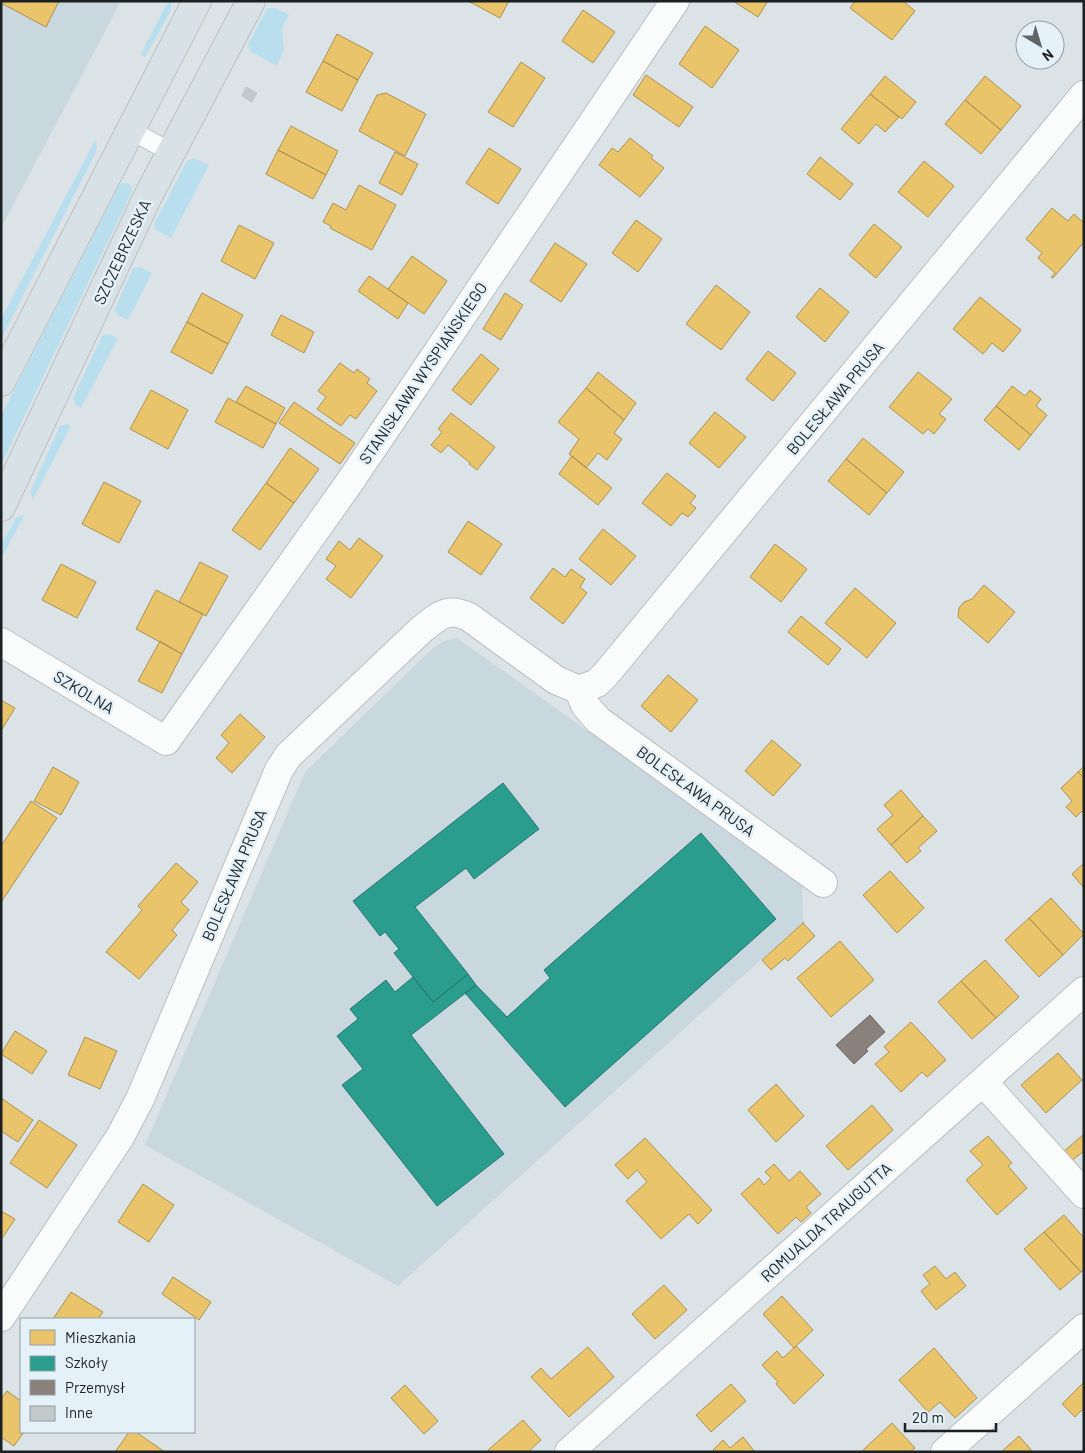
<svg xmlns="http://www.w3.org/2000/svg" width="1085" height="1453" viewBox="0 0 1085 1453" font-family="Barlow,sans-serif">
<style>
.built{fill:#c9d8df}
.green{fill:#b9dfef}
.homes{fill:#e9c46a;stroke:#ab9354}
.schools{fill:#2a9d8f;stroke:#26786e}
.industry{fill:#8a817c;stroke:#696461}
.building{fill:#c2c9cb;stroke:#c1c7c9}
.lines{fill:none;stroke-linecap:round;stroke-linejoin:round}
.service-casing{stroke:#b9bfc1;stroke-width:20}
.minor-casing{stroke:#b9bfc1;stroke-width:30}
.primary-casing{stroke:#bcc0c2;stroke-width:30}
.service{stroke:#fafbfb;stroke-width:18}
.minor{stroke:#fafbfb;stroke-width:28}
.primary{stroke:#d8e2e6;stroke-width:28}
.labels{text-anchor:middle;stroke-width:5;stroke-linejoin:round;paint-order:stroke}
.street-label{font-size:16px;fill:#1b2022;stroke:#e4f1f8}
</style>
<rect width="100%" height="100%" fill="#dbe3e6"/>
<path class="built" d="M1,1h120l-120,227z
M457,638l345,245 1,39 -405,364 -253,-141 160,-373 127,-123 12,-8z"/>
<path class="green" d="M168,1h4l-2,11 -25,45 -4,-3z
M267,8h8l14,7 -7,13 2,21 -7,17 -26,-14 -3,-7z
M96,139l1,8 -3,9 -93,183v-20z
M193,158l16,7 -38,73 -15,-8 -2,-6 33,-63z
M122,183h6l4,5 -1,5 -130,272v-49l118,-230z
M140,267l12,6 -24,47 -10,-5 -4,-4 19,-43z
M109,334l9,4 -37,70 -6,-3 -2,-7 29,-62z
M67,424l4,2 -38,73 -3,-7 30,-66z
M23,515l1,1 -23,43v-14l15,-27z"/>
<path class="homes" d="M1,1h58l-13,26 -45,-24z
M468,1h41l-9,17z
M733,1h35l-10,16z
M855,1h48l12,10 -23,29 -42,-32z
M583,10l32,22 -22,31 -31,-22z
M705,26l34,24 -27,38 -33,-24z
M337,34l36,19 -15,27 -35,-19z
M323,61l35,19 -16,31 -36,-19z
M521,62l24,16 -32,49 -25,-15z
M646,75l47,32 -14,20 -46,-32z
M885,76l31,26 -14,17 -32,-25z
M985,76l36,30 -20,24 -36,-30z
M386,93l40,21 -21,42 -46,-25 18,-36z
M870,94l29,23 -14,15 -9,-8 -17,20 -18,-15z
M965,100l36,30 -20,24 -36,-30z
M291,126l47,25 -12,24 -48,-25z
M630,138l23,18 -2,2 13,10 -24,29 -41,-32 13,-17 6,4z
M489,148l32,21 -23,35 -32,-21z
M278,150l48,25 -13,24 -47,-25z
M395,152l23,12 -16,31 -23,-12z
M820,157l33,27 -13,16 -33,-26z
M924,161l30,25 -26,31 -30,-25z
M359,185l37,20 -24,45 -42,-22 1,-2 -8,-4 10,-19 13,7z
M1052,208l16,13 6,-7 10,9v19l-31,36 -2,-1 4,-4 -17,-15 4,-5 -16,-14z
M636,220l26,19 -24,33 -26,-19z
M874,224l28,23 -26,31 -27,-23z
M239,225l35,18 -19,36 -34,-18z
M555,243l32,21 -26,38 -31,-21z
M412,256l35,25 -23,33 -36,-25z
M369,276l39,27 -10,16 -40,-28z
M716,285l34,27 -29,38 -35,-26z
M820,288l29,24 -24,30 -29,-25z
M202,293l41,22 -15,29 -41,-22z
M505,293l18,12 -22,35 -18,-11z
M980,297l41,33 -18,22 -11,-9 -9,11 -30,-25z
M281,315l33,17 -10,21 -33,-18z
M187,322l41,22 -16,30 -41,-22z
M768,351l28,22 -23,28 -27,-22z
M481,354l18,15 -28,36 -19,-15z
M340,363l14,10 3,-4 13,10 -3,4 10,8 -21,28 -6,-4 -9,11 -24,-17 9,-12 -8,-6z
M598,372l38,31 -12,17 -38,-32z
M918,372l34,27 -13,15 7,5 -12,15 -6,-5 -5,5 -34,-27z
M246,386l39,22 -9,16 -40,-22z
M1012,386l13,10 5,-6 11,9 -5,7 11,9 -16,20 -35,-29z
M586,388l38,32 -10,13 8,6 -15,21 -9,-7 -12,15 -17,-14 10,-15 -21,-17z
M151,390l37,20 -20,39 -38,-20z
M228,398l48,26 -13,24 -48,-26z
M294,402l61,41 -15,21 -61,-41z
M996,406l35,29 -12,15 -35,-30z
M715,412l31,25 -27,31 -30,-25z
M451,413l44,34 -18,23 -8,-6 1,-1 -22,-18 -7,8 -10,-8 11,-13 -4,-3z
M863,438l41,34 -17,21 -41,-34z
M290,448l29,21 -25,34 -28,-20z
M572,456l40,32 -14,17 -39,-31z
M846,459l41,34 -18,22 -41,-34z
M667,473l29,23 -6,7 6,5 -8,9 -6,-4 -11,13 -29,-23z
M104,482l37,19 -22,42 -37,-19z
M266,483l28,20 -34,47 -28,-20z
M468,521l34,23 -21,31 -33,-23z
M603,529l33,27 -25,29 -32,-26z
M359,538l24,18 -32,42 -25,-19 10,-13 -10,-7 13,-18 11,9z
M775,544l32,25 -26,33 -31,-25z
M200,562l28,14 -22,40 -27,-14z
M61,564l35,18 -19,36 -35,-18z
M553,568l12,9 6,-8 14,10 -5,8 7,6 -24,31 -33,-26z
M984,585l31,27 -27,31 -30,-26 1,-9 5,-6 8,-3z
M855,588l41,35 -29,35 -42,-35z
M156,590l47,24 -21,40 -46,-25z
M801,616l40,33 -13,16 -40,-33z
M160,641l22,13 -20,39 -24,-12z
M668,675l30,25 -27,32 -30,-26z
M1,700l14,8 -14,23z
M240,714l25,23 -33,36 -16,-15 13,-15 -8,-8z
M772,740l29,25 -28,31 -28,-25z
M1084,766v12l-6,-6z
M53,767l26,15 -18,33 -27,-14z
M1078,772l6,6v35l-2,-2 -6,6 -10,-10 6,-6 -11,-13z
M901,790l22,26 -32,29 -14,-16 16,-14 -9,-10z
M31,801l26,17 -55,83 -1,-55z
M923,816l14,15 -19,17 3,3 -14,12 -16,-18z
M176,863l22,19 -17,20 8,8 -17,20 5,5 -38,44 -33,-27 36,-42 -4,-4z
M1084,863v25l-12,-14z
M890,871l34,37 -27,25 -34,-38z
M1051,898l33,36 -21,21 -34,-37z
M1029,918l34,37 -24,22 -34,-37z
M804,922l-1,1 12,13 -27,25 -3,-3 -14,12 -9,-10z
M840,941l34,39 -43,37 -34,-39z
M985,960l34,37 -23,21 -35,-37z
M961,981l35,37 -24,21 -34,-37z
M911,1022l35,38 -19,17 -5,-5 -21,20 -26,-28 14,-12 -5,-5z
M15,1031l32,20 -15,23 -31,-20z
M85,1037l32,14 -17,38 -32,-14z
M1058,1053l24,27 -36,33 -25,-28z
M776,1084l28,32 -28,26 -28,-32z
M1,1098l32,22 -15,22 -17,-11z
M872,1105l21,25 -45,40 -22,-24z
M39,1120l38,25 -30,43 -37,-25z
M1084,1134v17l-14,11 -8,-9z
M988,1136l24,27 -4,3 19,22 -30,27 -31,-35 17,-15 -13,-14z
M645,1138l67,72 -14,14 -9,-10 -28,25 -35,-38 21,-19 -10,-12 -9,9 -13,-14z
M774,1164l15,17 11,-10 21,23 -15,13 5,6 -10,9 -5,-5 -18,17 -37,-40 18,-16 5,7 7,-7 -6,-6z
M143,1184l31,21 -25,37 -31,-20z
M1,1211l14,8 -14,21z
M1064,1215l20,23v31l-3,3 -37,-40z
M1044,1232l37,40 -21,18 -36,-41z
M935,1266l11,13 9,-7 11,14 -30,24 -15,-19 9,-7 -7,-9z
M173,1277l38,25 -12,18 -37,-26z
M664,1285l23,25 -32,29 -23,-25z
M71,1292l32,20 -5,7h-45z
M782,1296l31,34 -19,18 -31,-34z
M796,1346l28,29 -30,29 -18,-20 2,-2 -16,-17 15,-14 6,7z
M588,1347l26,30 -45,40 -38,-40 10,-9 10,11z
M934,1348l43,50 -22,20 -15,-16 -12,10 -29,-32z
M1084,1382v26l-9,9 -13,-13z
M731,1384l15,17 -35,31 -15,-17z
M405,1385l33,36 -14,13 -33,-36z
M7,1391l14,10v31h3l-10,14 -13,-9v-38z
M523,1420l18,20 -13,12h-39l-1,-2z
M892,1423l23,25 -5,4h-49z
M129,1432h7l29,20h-50z
M1019,1436l14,16h-32z
M743,1437l12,15h-40l-2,-2 10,-10 7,8z"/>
<path class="schools" d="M503,783l36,46 -65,50 -8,-11 -51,39 53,67 -35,28 -39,-49 5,-4 -14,-17 -5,4 -27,-35z
M701,833l75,86 -211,188 -100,-114 11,-8 31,32 43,-39 -6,-8z
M468,974l8,11 -65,50 93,119 -67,52 -95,-121 21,-16 -26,-33 21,-17 -8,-10 36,-29 9,12 18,-15 20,25z"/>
<path class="industry" d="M870,1015l15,17 -19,17 2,2 -14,13 -18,-19z"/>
<path class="building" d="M246,87l11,6 -5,9 -10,-6z"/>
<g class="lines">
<defs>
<path id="service" d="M130,130l41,22"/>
<path id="minor" d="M1,642l165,99 183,-258 326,-482
M579,690l18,-7 9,-9 478,-579
M983,1082l101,112
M1,1317l119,-180 20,-38 139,-329 9,-14 134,-127c18,-14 25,-22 47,-12l87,63 23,10 6,15 13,15 225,163
M569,1452l515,-461
M945,1452l139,-124"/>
<path id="primary" d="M1,382l196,-381
M1,507l147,-311 103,-195"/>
</defs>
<use href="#service" class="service-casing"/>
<use href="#minor" class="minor-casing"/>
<use href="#primary" class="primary-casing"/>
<use href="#service" class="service"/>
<use href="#minor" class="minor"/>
<use href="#primary" class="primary"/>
</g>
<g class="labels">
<g class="street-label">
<text transform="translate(122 252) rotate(-65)" y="6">SZCZEBRZESKA</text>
<text transform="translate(423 373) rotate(-56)" y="6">STANISŁAWA WYSPIAŃSKIEGO</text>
<text transform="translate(835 398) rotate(-50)" y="6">BOLESŁAWA PRUSA</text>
<text transform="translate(84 692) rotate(31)" y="6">SZKOLNA</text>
<text transform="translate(696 791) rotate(36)" y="6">BOLESŁAWA PRUSA</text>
<text transform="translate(234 875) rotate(-67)" y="6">BOLESŁAWA PRUSA</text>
<text transform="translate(826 1222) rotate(-42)" y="6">ROMUALDA TRAUGUTTA</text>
</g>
</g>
<rect width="1085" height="1453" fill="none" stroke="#1b2022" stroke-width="5"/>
<rect x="20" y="1318" width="175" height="115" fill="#e4f1f8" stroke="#949da2"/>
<rect x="30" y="1330" width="25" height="15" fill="#e9c46a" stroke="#949da2"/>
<text x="65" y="1343" font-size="15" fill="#1b2022">Mieszkania</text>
<rect x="30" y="1356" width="25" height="15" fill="#2a9d8f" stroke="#949da2"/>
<text x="65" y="1368" font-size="15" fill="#1b2022">Szkoły</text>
<rect x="30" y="1380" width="25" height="15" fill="#8a817c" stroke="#949da2"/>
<text x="65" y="1393" font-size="15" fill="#1b2022">Przemysł</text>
<rect x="30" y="1406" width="25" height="15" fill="#c2c9cb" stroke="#949da2"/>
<text x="65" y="1418" font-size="15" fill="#1b2022">Inne</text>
<g transform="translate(1040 45) rotate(142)"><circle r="24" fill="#e4f1f8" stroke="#949da2"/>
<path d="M0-4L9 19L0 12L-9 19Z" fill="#5e6467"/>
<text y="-8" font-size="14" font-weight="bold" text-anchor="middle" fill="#1b2022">N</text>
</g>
<path d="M905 1423v8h91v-8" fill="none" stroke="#1b2022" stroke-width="2.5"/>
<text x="912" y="1423" font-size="15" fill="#1b2022" stroke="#e4f1f8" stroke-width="4" paint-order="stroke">20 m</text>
</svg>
